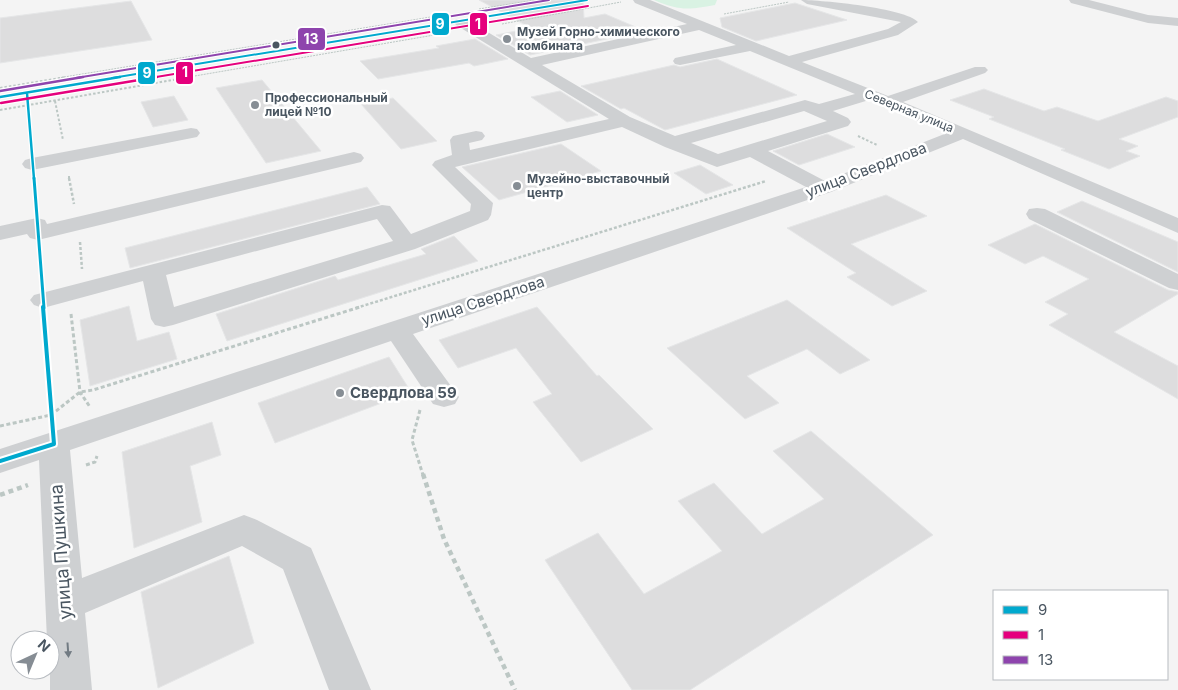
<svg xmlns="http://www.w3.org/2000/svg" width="1178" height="690" viewBox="0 0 1178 690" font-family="Inter,sans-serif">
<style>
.green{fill:#d9f2e3}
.building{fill:#ddddde;stroke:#e5e6e7}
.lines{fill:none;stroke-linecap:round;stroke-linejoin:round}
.path-far4{stroke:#bcc7c4;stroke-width:1;stroke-dasharray:2 1;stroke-linecap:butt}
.path-far3{stroke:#bcc7c4;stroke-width:2;stroke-dasharray:2.5 2;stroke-linecap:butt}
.path-far2{stroke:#bcc7c4;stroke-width:2.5;stroke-dasharray:3 2;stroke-linecap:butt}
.path-far1{stroke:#bcc7c4;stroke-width:3;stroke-dasharray:4 2.5;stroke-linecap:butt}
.path{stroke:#bcc7c4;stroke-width:4.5;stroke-dasharray:5 4;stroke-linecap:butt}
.minor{fill:#ced0d2;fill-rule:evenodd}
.bus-1-far3-casing{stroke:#fff;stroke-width:4}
.bus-1-far2-casing{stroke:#fff;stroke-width:5}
.bus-1-far1-casing{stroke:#fff;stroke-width:6}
.bus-1-casing{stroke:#fff;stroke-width:8}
.bus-2-far1-casing{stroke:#fff;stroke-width:4}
.bus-2-casing{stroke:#fff;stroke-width:5}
.bus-3-far1-casing{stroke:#fff;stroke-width:4}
.bus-3-casing{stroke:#fff;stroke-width:5}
.bus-1-far3{stroke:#00a9ce;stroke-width:2}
.bus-1-far2{stroke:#00a9ce;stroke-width:2.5}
.bus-1-far1{stroke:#00a9ce;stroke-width:3}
.bus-1{stroke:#00a9ce;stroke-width:4}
.bus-2-far1{stroke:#e5007d;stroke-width:2}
.bus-2{stroke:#e5007d;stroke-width:2.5}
.bus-3-far1{stroke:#8e44ad;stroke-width:2}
.bus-3{stroke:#8e44ad;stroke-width:2.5}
.oneway{fill:#727b83}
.poi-dot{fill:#868d94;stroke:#fff;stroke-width:2}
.bus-dot{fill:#4a5661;stroke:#fff;stroke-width:2}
.labels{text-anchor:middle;stroke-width:5;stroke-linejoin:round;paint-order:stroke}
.far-poi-label{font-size:12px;font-weight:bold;fill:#4a5661;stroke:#fff;text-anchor:start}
.far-street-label{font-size:12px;fill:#4a5661;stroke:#fff}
.street-label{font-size:15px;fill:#4a5661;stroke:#fff}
.poi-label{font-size:15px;font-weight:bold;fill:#4a5661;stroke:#fff;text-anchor:start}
.near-street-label{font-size:18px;fill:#4a5661;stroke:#fff}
.line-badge{stroke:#fff;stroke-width:2}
.badge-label{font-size:14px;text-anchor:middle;font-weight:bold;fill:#fff}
</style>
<rect width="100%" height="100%" fill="#f4f4f4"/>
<path class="green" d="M654,0h63l-2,5c-27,5 -35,6 -61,-5z"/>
<path class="building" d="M479,0h104l1,18 21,-4 40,17 -115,24 -34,-20 35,-7z
M131,1l21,39 -152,23v-45z
M795,3l52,17 -91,21 -34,-14 -2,-9z
M475,39l33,20 -34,7 -5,-3 -91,16 -18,-18 79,-13 -3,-2z
M717,59l80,36 -132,35 -41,-22 -3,1 -40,-23 93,-21 6,2z
M262,80l59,71 -55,12 -50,-75z
M984,89l60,22 13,-4 41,14 68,-24 12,4v16l-59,22 19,7 -12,5 14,5 -31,13 -48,-19 4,-1 -76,-30 5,-2 -44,-17z
M560,91l38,24 -31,7 -36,-25z
M174,96l14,24 -35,7 -12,-25z
M393,98l44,43 -36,8 -40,-45z
M827,134l28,13 -56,18 -26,-14z
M561,144l40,27 -102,29 -37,-33z
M700,165l33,20 -27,9 -32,-21z
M367,187l13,17 -250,64 -5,-20z
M886,195l41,21 -76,28 76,47 -35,15 -45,-29 9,-4 -69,-45z
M1082,201l96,41v30l-121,-60z
M1035,224l133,66 10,2v2l-64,38 64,34v33l-129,-74 19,-11 -23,-12 44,-23 -46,-23 -18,8 -37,-19z
M454,236l24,25 -251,80 -11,-27 119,-38 3,4 88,-26 -5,-5z
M787,300l83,60 -30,14 -33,-25 -60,27 32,27 -34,16 -78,-71z
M129,306l8,35 32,-9 8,27 -87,27 -10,-66z
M537,307l60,69 2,-1 54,54 -72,33 -48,-60 19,-8 -36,-46 -58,20 -19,-28z
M389,357l22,35 -136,51 -17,-40z
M212,422l9,33 -31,11 12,56 -68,26 -12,-96z
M811,431l122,104 -243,155h-58l-87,-130 53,-27 46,61 78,-43 -44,-50 36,-18 48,51 62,-35 -51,-48z
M229,556l25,87 -96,45 -17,-96z"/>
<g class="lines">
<path class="path-far4" d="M479,9l56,-9
M724,14l65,-12
M502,24l119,-22
M58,78l385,-63
M183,78l263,-45"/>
<path class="path-far3" d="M0,88l66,-11
M55,101l8,39
M0,110l190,-33
M858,136l19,9
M69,176v3"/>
<path class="path-far2" d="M69,178l5,26
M80,242l2,27
M356,308l410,-127"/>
<path class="path-far1" d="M71,314l9,78 10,15
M420,410l-8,30 11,35
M0,426l51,-11 29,-23 13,-2 267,-83
M86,465l9,-3 2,-6"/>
<path class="path" d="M423,474l21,65 71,151
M0,495l28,-10"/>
<path class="minor" d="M633,0h17l139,56 99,-27 13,-7 -94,-18 -6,-4c20,0 105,8 117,22l-20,13 -96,27 86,34 87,-29h10l3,3 -3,3 -82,29 275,116v15l-215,-94 -132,53 -418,142 46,63 -4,7 -11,3 -11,-3 -42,-63 -321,109 12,128 162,-63 13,5 54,28 60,142h-42l-46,-121 -41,-23 -157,67 7,77h-42v-50h-3l-8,-180 -39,13v-24l806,-262 -56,-30 -33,10 -52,-20 -43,-20 -167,40 38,36 -2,12 -3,5 -73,29 -242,76 -9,2 -9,-2 -4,-6 -8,-38 -100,27 -9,-3 -4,-5 4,-5 348,-90 8,1 21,28 59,-23 1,-7 -39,-39 3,-4 17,-6 -2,-15 3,-4 23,-5 6,1 3,4 -3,4 -13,3 1,7 139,-31 -153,-94 -2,-3 2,-3h10l65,39 156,-34 -52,-21zM699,30l37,15 -61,13 -2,3 2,3 5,1 70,-14 105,43 -36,10 -14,-4 -130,36 -45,-19 -88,-52zM869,100l78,33 -122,48 -57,-30 80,-25 3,-4 -3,-4 -15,-7zM804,111l23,10 -109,33 -27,-11zM377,219l16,22 -219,66 -8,-32z
M1069,0h20l59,15 30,3v8l-30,-3 -77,-20z
M191,128l6,1 3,4 -3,4 -165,33 -7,-2 -3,-4 3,-4 7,-2z
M354,152l7,2 3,4 -3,4 -323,78 -8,-2 -3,-4 -27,6v-14l37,-8 8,2 2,4z
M1037,208l8,1 133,65v16l-9,-2 -140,-69 -3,-5 3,-5z"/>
<defs>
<path id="bus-1-far3" d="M112,78l475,-78"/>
<path id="bus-1-far2" d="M27,93l7,86
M0,97l120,-20"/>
<path id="bus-1-far1" d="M34,178l10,130"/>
<path id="bus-1" d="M0,461l54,-17 -11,-137"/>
<path id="bus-2-far1" d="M150,78l438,-72"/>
<path id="bus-2" d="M1,103l156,-26"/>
<path id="bus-3-far1" d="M76,78l473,-78"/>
<path id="bus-3" d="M0,91l83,-14"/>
</defs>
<use href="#bus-1-far3" class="bus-1-far3-casing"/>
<use href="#bus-1-far2" class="bus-1-far2-casing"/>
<use href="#bus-1-far1" class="bus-1-far1-casing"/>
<use href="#bus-1" class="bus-1-casing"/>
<use href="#bus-2-far1" class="bus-2-far1-casing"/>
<use href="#bus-2" class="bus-2-casing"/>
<use href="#bus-3-far1" class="bus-3-far1-casing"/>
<use href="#bus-3" class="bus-3-casing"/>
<use href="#bus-1-far3" class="bus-1-far3"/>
<use href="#bus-1-far2" class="bus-1-far2"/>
<use href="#bus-1-far1" class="bus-1-far1"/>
<use href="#bus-1" class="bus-1"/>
<use href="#bus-2-far1" class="bus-2-far1"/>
<use href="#bus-2" class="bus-2"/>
<use href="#bus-3-far1" class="bus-3-far1"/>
<use href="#bus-3" class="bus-3"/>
</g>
<defs><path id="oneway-solid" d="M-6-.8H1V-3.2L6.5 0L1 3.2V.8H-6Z" transform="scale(1.25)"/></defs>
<use class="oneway" href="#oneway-solid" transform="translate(68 650) rotate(86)"/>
<g class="poi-dot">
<circle cx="507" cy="39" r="5"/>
<circle cx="255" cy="105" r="5"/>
<circle cx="517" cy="186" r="5"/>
<circle cx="340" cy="393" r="5"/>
</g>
<circle class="bus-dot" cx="276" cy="45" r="4.5"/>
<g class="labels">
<g class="far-poi-label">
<text x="517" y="36">Музей Горно-химического<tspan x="517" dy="14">комбината</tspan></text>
<text x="265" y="102">Профессиональный<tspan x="265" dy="14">лицей №10</tspan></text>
<text x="527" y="183">Музейно-выставочный<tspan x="527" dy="14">центр</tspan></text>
</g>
<g class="far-street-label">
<text transform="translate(909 111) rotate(22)" y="4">Северная улица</text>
</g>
<g class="street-label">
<text transform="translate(866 170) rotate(-21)" y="5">улица Свердлова</text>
<text transform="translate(483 301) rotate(-18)" y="5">улица Свердлова</text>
</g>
<g class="poi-label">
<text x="350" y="398">Свердлова 59</text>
</g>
<g class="near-street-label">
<text transform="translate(61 552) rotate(-94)" y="6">улица Пушкина</text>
</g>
</g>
<g class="line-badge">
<rect x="469" y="12" width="19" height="24" rx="5" fill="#e5007d"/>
<rect x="431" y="12" width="19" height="24" rx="5" fill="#00a9ce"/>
<rect x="297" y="27" width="29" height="24" rx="5" fill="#8e44ad"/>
<rect x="175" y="61" width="19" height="24" rx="5" fill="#e5007d"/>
<rect x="137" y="61" width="19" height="24" rx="5" fill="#00a9ce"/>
</g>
<g class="badge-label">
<text x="478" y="29">1</text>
<text x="440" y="29">9</text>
<text x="311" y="44">13</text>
<text x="185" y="77">1</text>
<text x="147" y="78">9</text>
</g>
<rect x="993" y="590" width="175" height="90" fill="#ffffff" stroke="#b7bbc0"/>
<rect x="1003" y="606" width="25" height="8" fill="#00a9ce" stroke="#b7bbc0"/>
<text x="1038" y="615" font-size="15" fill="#4a5661">9</text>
<rect x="1003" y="631" width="25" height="8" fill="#e5007d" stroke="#b7bbc0"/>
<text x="1038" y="640" font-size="15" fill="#4a5661">1</text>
<rect x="1003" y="656" width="25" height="8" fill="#8e44ad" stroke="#b7bbc0"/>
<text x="1038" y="665" font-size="15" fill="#4a5661">13</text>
<g transform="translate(35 655) rotate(44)"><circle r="24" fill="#ffffff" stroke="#b7bbc0"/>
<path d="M0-4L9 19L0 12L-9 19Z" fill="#868d94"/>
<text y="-8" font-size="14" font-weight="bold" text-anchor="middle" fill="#4a5661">N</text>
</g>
</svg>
